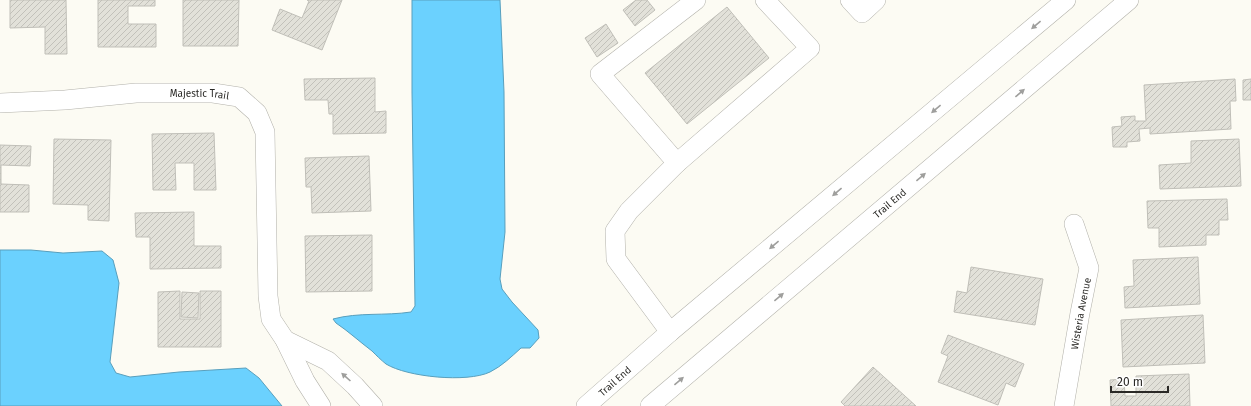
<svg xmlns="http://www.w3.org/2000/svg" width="1251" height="406" viewBox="0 0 1251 406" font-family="'Fira Sans',sans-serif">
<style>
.water{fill:#6bd1fe;stroke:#589fbd}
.building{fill:url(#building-hatch);stroke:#c0bfb8}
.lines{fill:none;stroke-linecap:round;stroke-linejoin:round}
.minor-casing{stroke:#b2b1aa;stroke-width:20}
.minor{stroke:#fff;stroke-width:19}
.oneway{fill:#9f9f9d}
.labels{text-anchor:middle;stroke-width:4;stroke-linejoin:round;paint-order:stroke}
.street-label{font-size:10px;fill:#2a2926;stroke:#fff}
</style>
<defs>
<pattern id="building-hatch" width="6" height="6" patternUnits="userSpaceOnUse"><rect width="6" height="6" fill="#e2e1d9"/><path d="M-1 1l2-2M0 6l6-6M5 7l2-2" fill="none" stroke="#c2c1ba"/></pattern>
</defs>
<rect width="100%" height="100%" fill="#fcfbf3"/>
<path class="water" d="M412,0h88l4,92 1,140 -5,47 2,10 10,13 26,28 1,8 -9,10h-9c-10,9 -19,18 -31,24 -23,11 -83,5 -104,-8 -5,-4 -10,-9 -14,-13 -12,-9 -24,-20 -36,-28l-3,-4c26,-7 52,-3 78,-7l4,-6 -3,-214z
M0,250h31l32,3 39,-2 11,9 6,23 -9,79 6,11 14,4 49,-5 67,-4 13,10 23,28h-282z"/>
<path class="building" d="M10,0h56l1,54h-22v-27l-35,1z
M98,0h57v6h-27v18h28v23h-58z
M183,0h56l-1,46h-55z
M307,0h35l-20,50 -50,-20 8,-21 22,9 7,-17z
M636,0h11l8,10 -20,16 -12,-16z
M727,7l42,51 -82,66 -42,-51z
M606,24l12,19 -21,14 -12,-19z
M375,78v34l11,-1v22l-53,1v-20h-4l-1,-14h-23l-1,-21z
M1235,79l1,22h-6l1,28 -81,5v-6l-11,1 1,12 -13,1v5h-14l-1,-20 10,-1 -1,-9 14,-1v5h11l-2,-36z
M1251,79v21h-8v-20z
M214,133l2,57h-22v-27h-19l1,27h-23l-1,-56z
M54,139l57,1 -2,81 -21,-1v-15l-35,-1z
M1239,139l2,47 -81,3 -1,-24 32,-2v-22z
M0,145l31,1 -1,20 -29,-1v19l28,1v27h-29z
M369,156l2,55 -59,2 -1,-26h-5l-1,-29z
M1227,199l1,21h-9v15h-13v10l-47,2v-19h-11l-1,-27z
M194,212v34h27v22l-71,1v-32h-14l-1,-24z
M372,235v56l-66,1 -1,-56z
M1198,257l2,47 -75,4 -1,-21 10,-1 -1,-26z
M971,267l72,12 -8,46 -81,-13 3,-21 10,2z
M180,291v28h20v-28h21v56h-63v-55z
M182,292l17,1 -1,25 -17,-1z
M1203,315l2,48 -82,4 -2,-47z
M948,335l76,29 -9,23 -9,-4 -8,22 -60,-23 10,-26 -7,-3z
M873,367l43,39h-71l-4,-4z
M1189,374l1,32h-79l-1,-26 14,-1 1,17h11v-20z"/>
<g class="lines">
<defs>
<g id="minor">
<path d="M850,0l12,13 14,-13"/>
<path id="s1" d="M0,103l65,-3 71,-7h77l26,4 18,16 8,19 3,164 3,23 14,21 20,41 16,25"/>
<path d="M677,163l-77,-89 96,-74"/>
<path d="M670,332l-54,-73 -1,-28 14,-20 48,-48 133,-115 -45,-48"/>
<path d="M285,340l43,21 27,25 18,20"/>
<path id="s2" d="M586,406l84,-74 396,-332"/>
<path id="s3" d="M650,406l479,-406"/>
<path id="s4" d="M1064,406l16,-93 9,-45 -15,-44"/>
</g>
</defs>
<use href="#minor" class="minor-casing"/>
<use href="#minor" class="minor"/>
</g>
<defs><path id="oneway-solid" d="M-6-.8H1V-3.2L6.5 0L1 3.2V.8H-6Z"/></defs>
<g class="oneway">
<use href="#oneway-solid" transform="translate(1036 25) rotate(140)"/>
<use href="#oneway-solid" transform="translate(1020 93) rotate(-40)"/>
<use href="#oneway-solid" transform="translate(936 109) rotate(140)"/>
<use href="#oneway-solid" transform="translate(921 177) rotate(-40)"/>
<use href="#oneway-solid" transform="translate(837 192) rotate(140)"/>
<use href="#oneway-solid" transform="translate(774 245) rotate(140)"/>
<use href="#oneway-solid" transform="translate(779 297) rotate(-40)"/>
<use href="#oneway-solid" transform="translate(346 377) rotate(-138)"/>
<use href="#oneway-solid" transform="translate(679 381) rotate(-40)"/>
</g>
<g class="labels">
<g class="street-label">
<text dy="4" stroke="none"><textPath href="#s1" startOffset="200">Majestic Trail</textPath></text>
<text dy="4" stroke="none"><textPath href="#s3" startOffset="314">Trail End</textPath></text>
<text dy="4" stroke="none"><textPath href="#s4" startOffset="94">Wisteria Avenue</textPath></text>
<text dy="4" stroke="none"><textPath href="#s2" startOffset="38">Trail End</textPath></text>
</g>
</g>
<path d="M1111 386v6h57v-6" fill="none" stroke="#2a2926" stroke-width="2"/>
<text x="1117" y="386" font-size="12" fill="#2a2926" stroke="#ffffff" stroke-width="3" paint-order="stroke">20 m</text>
</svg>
